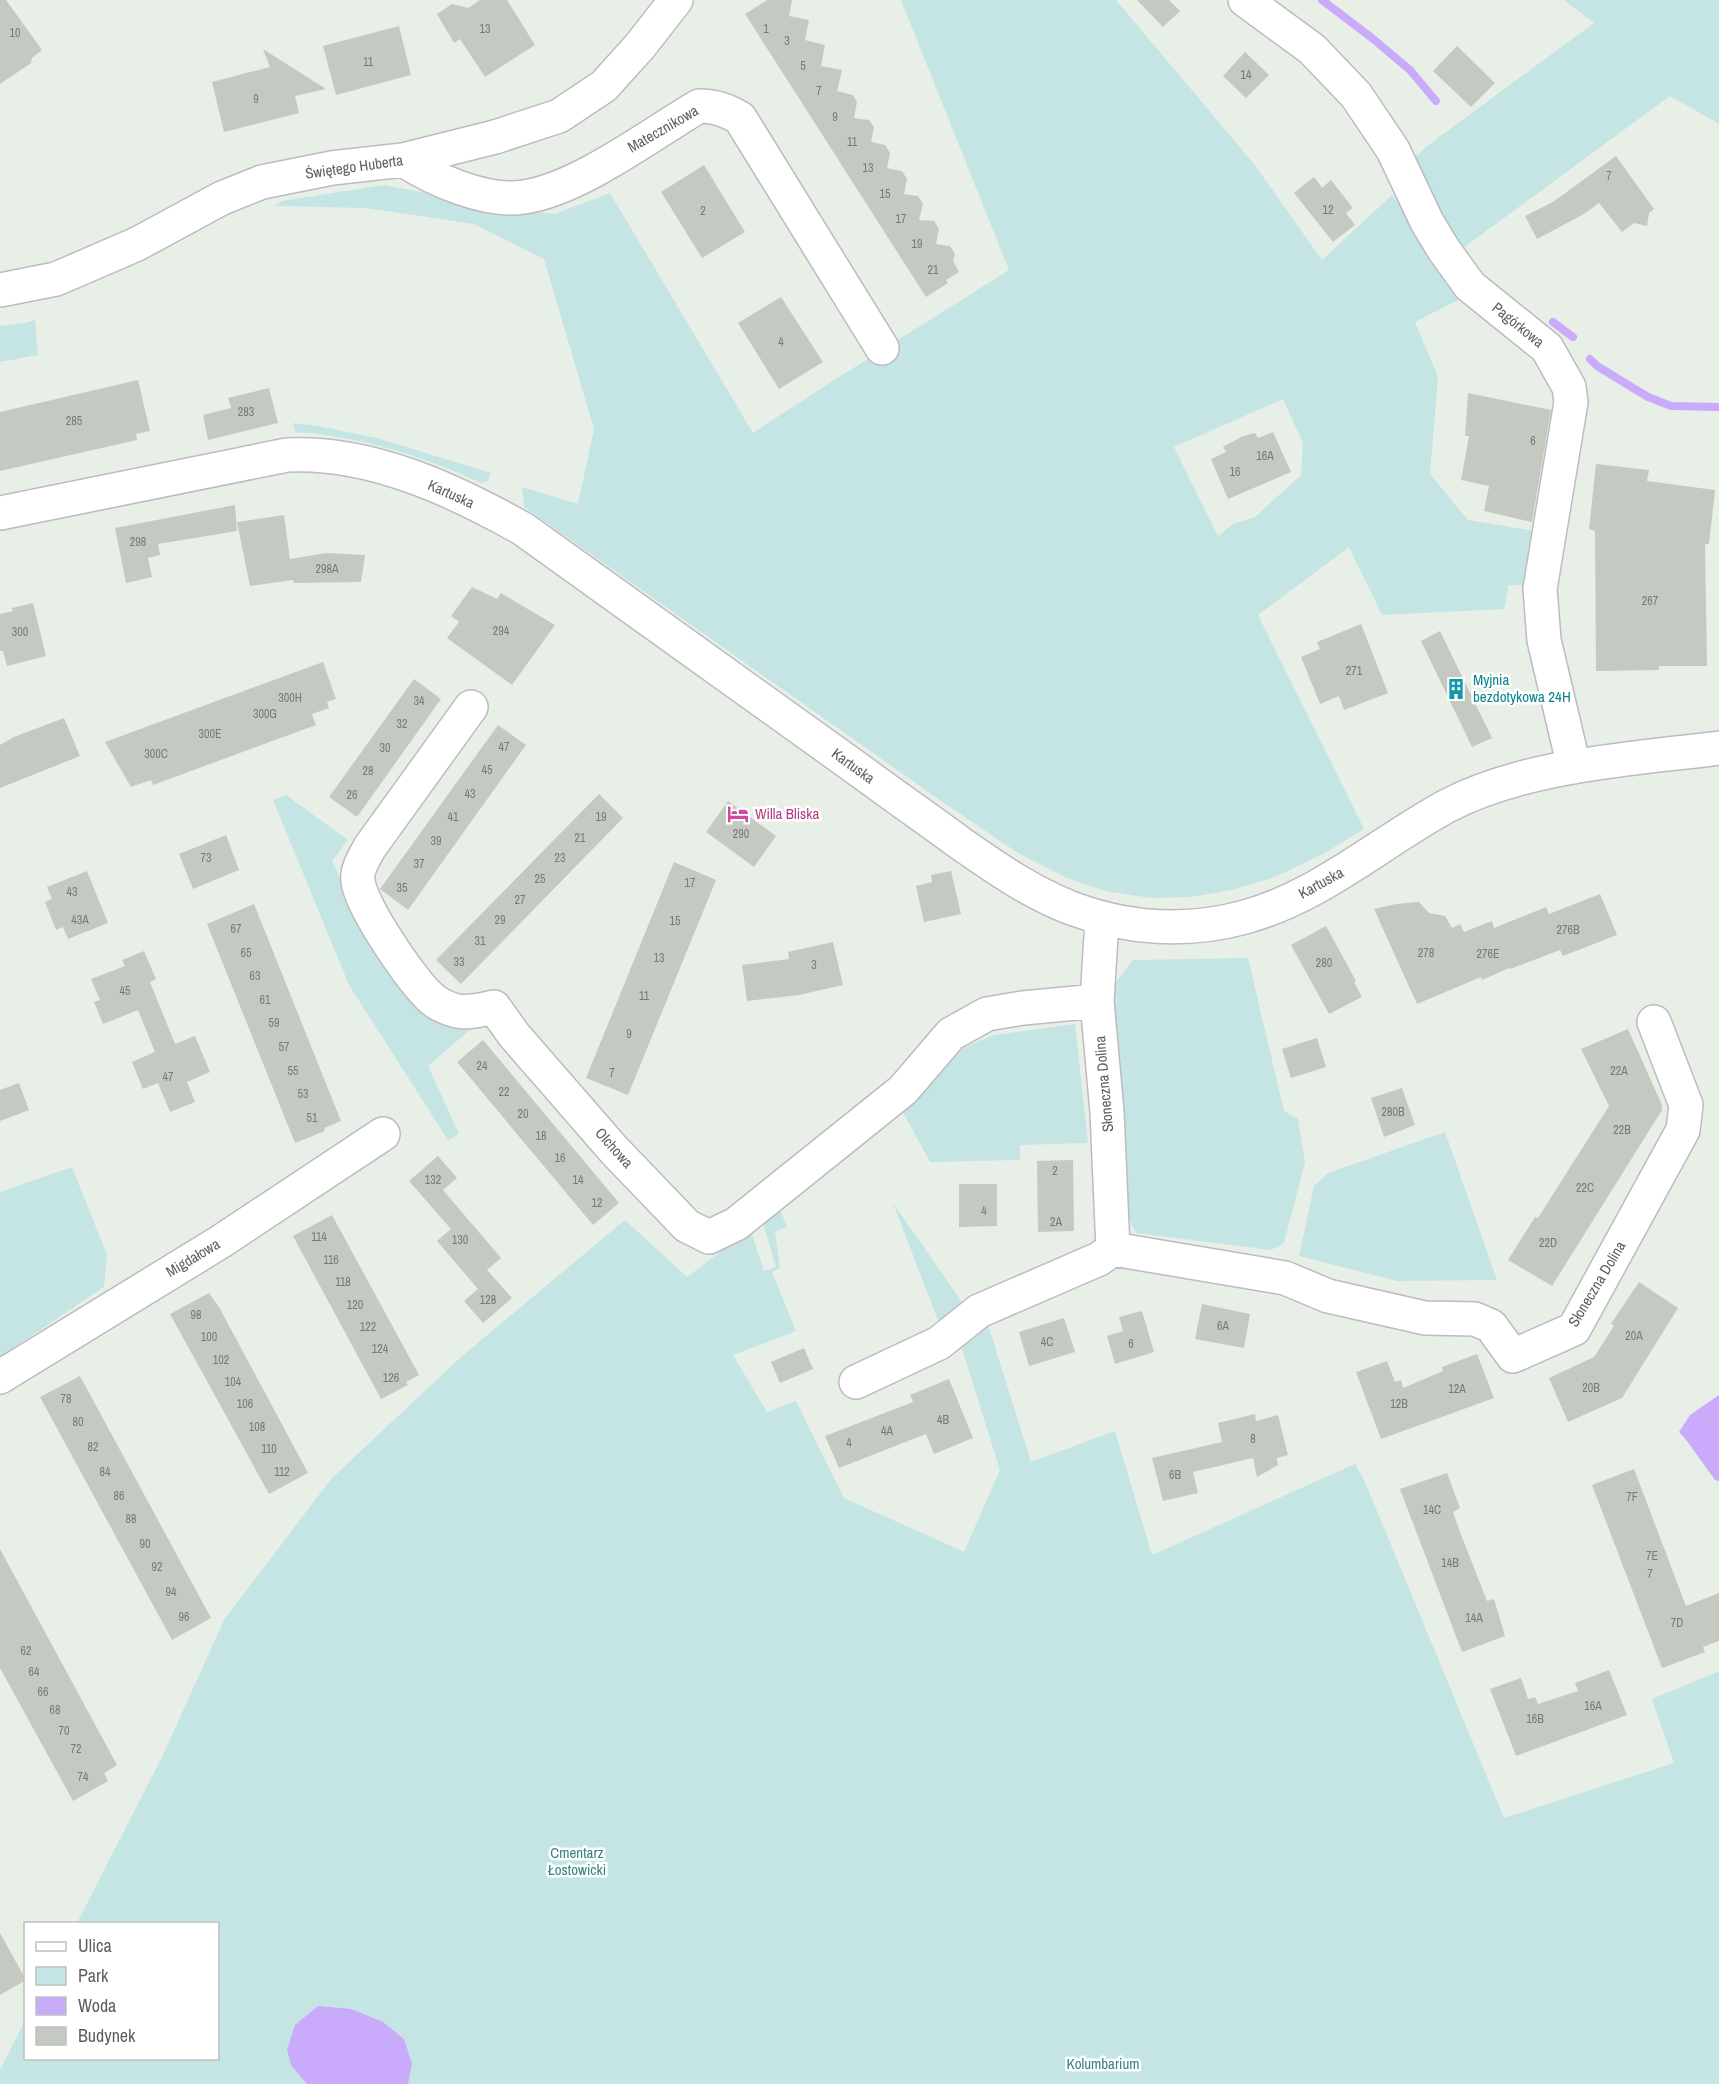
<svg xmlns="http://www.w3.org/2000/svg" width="1719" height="2084" viewBox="0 0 1719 2084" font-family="'Archivo Narrow',sans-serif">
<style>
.green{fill:#c4e5e4;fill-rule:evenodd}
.water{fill:#caaafb}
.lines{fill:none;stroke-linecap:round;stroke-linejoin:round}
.stream{stroke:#caaafb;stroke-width:8}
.building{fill:#c4cac2}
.minor-casing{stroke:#bebac1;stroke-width:36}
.minor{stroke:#fff;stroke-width:33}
.labels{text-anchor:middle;stroke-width:5;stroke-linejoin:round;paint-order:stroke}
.number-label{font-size:12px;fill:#7a787c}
.street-label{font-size:15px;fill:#615d65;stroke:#fff}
.culture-label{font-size:15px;fill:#0d838f;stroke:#fff;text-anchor:start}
.hotel-label{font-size:15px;fill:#b23c85;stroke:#fff;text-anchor:start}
.park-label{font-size:15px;fill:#388181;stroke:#fff}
</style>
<rect width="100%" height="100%" fill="#e8efe6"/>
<path class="green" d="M901,0h215l138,164 68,96 70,-65 76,100 -53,27 23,55 -8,97 38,46 67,11 -7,54h-19l-5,24 -122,6 -33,-68 -91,68 106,214 -39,24 -50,24 -44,13 -40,7 -40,1 -46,-7 -38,-13 -49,-25 -74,-50 -420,-296 -2,-20 56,17 16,-75 -50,-170 -70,-35 -108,-16 -92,-2 8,-5 102,-16 144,27 27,2 55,-21 143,240c84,-56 171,-109 256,-163zM1283,399l20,44 -2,32 -46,42 -22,7 -15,12 -44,-89z
M1564,0h155v124l-49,-28 -207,152 -60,-81 32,-27 159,-117z
M35,320l3,35 -38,7v-36l25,-3z
M293,423l25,3 59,12 114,35 -3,8 -7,2c-58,-27 -122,-47 -186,-51z
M286,795l62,45 -16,21 41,87 72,73 27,7 -44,38 31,68 -11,6 -99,-155 -76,-185z
M1248,958l36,153 14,8 7,43 -21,81 -13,7 -135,-17 -11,-20 -13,-226 21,-27z
M1075,1024l13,119 -68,2v15l-90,2 -27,-50 60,-64 31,-13z
M1445,1132l52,148 -100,1 -98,-25 15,-70 14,-13z
M72,1167l35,88 -3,32 -104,70v-165z
M893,1203l69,99 -23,21z
M779,1207l8,20 -12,5 5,36 -8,4 24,59 -63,24 34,57 29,-11 48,97 120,54 36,-82 -42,-134 28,-18 45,144 84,-31 37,124 203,-91 10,18 139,336 170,-55 -22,-64 67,-28v413h-1719v-14l25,-49 1,37h192v-134l-141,-1 86,-168 61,-135 107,-141 130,-122 164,-137 62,57 60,-45 5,2 12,37 12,-4 -14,-47z"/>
<path class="water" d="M1719,1395v86l-4,-1 -28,-39 -8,-9 11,-17z
M318,2006l33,3 32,13 21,17 8,25 -4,20h-101l-16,-19 -4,-15 8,-25z"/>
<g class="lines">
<path class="stream" d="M1322,0l50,38 38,32 26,31
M1553,322l20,15
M1590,359l7,7 51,31 23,9 48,1"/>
</g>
<path class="building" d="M0,0h6l36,50 -10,8 -1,5 -31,21z
M480,0h27l28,45 -50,32 -25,-38 -6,4 -17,-29 15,-10 16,4z
M767,0h25l-3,16 20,4 -4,20 20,5 -4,21 21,4 -5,21 16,4 4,7 -3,16 15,2 5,7 -3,15 14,3 5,8 -3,15 15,3 5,8 -3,15 14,2 5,8 -4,16 15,1 5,8 -3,15 14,2 5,8 -2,7 6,11 -13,8 2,3 -22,14 -181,-283z
M1137,0h32l11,11 -17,16z
M399,26l12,49 -75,20 -13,-49z
M1457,46l38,37 -24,24 -38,-36z
M263,49l63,40 -31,7 4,17 -75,19 -12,-50 58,-15z
M1245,52l24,23 -23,23 -23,-22z
M1616,156l38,53 -5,4 -2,13 -13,-3 -12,9 -23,-29 -15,11 -47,25 -12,-23 28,-14z
M704,165l41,67 -43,26 -41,-66z
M1314,177l8,11 9,-8 22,28 -7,5 9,12 -22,17 -39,-49z
M781,297l42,65 -44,27 -41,-66z
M138,380l12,51 -14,3 1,6 -137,31v-59z
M269,388l9,35 -70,17 -5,-25 28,-7 -3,-10z
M1468,393l83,17 -19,112 -48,-11 5,-25 -28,-6 8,-44h-4z
M1273,432l18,40 -63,27 -17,-40 15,-7 -3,-5 20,-11 12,-3 3,5z
M1596,464l53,6 -2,11 68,9 -6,54h-4l2,122h-48v4l-63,1 -1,-140 -6,-2z
M235,505l2,26 -79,13 2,11 -12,3 4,19 -26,6 -11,-55z
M284,515l6,44 36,-6 39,2 -4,27 -67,1 -1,-3 -43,6 -13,-64z
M472,587l25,12 4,-6 54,32 -43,60 -65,-47 12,-16 -8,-6z
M33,603l13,53 -39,10 -4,-15h-3v-37l13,-3 -1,-3z
M1361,624l27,69 -44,17 -5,-14 -19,8 -19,-47 19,-8 -3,-7z
M1440,631l52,107 -20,9 -51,-106z
M323,662l13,37 -9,3 2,6 -17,6 4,11 -163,60 -2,-5 -20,7 -26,-45z
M414,679l27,20 -84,118 -28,-20z
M64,718l16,38 -80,32v-43l14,-8z
M498,725l28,20 -118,165 -28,-21z
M599,794l24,24 -162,166 -25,-24z
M728,801l48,35 -22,31 -48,-35z
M226,835l13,35 -46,19 -14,-35z
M674,862l42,18 -88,215 -42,-17z
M87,871l21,52 -40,16 -5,-12 -7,3 -11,-28 7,-3 -5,-12z
M951,871l10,43 -37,8 -8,-36 16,-4 -1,-7z
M1600,894l17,41 -54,21 -3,-6 -50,19 -1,-1 -27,12 -1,-3 -64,27 -43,-95 22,-5 23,-2 10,11 16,3 7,12 8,-4 4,8 28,-11 2,7 52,-21 3,7z
M254,904l87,217 -17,7 1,3 -30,12 -88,-219z
M1326,926l30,55 -2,1 8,15 -33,17 -38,-69z
M833,942l10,43 -44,10 -52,6 -5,-36 47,-6 -1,-7z
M144,951l12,28 -6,3 25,62 20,-8 15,36 -23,10 8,20 -25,10 -12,-29 -15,6 -11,-27 23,-10 -17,-42 -35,14 -9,-22 6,-2 -9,-21 34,-13 -3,-6z
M1628,1029l34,76v5l-110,176 -44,-26 27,-43 3,1 71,-112 -28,-57z
M1317,1038l9,29 -35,11 -9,-29z
M483,1040l136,163 -26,22 -136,-163z
M19,1083l10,27 -29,11v-31z
M1402,1088l13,37 -31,12 -13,-39z
M438,1156l19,22 -14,12 58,68 -14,12 25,28 -29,25 -19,-22 14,-12 -41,-48 14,-12 -42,-48z
M1073,1160l1,71 -36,1 -1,-71z
M959,1184h38v42l-38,1z
M332,1215l87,160 -13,7 2,3 -27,14 -88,-163z
M1639,1282l39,26 -56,90 -54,24 -19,-44 45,-21 20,-31 -3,-2z
M209,1293l10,14 89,166 -39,21 -99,-180z
M1202,1304l48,10 -6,34 -49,-9z
M1142,1311l12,41 -39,12 -8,-28 16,-5 -4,-14z
M1064,1318l11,34 -46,14 -10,-34z
M804,1348l9,21 -33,14 -9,-21z
M1477,1354l17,44 -113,41 -25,-67 31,-11 8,21 6,-2 2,8 40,-17 -1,-4z
M80,1376l131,242 -39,22 -132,-243z
M949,1379l24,59 -39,16 -8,-20 -87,34 -14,-32 88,-34 -3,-7z
M1255,1414l1,7 22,-6 10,40 -11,3 1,7 -21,12 -4,-19 -60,14 5,21 -35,8 -11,-43 70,-16 -4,-19z
M1634,1469l52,137 33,-13v48l-16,6 2,5 -43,16 -70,-183z
M1447,1473l13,35 -7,4 7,20 27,69 7,-2 11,37 -43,16 -62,-163z
M0,1549l117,216 -13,8 4,8 -35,20 -73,-133z
M1609,1670l18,45 -111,41 -26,-67 31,-11 7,21 7,-2 3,7 40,-13 -3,-8z
M0,1933l26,47 -26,15z"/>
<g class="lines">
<defs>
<path id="minor" d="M1245,0l67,49 44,46 37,55 34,72 17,28 26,36 77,62 22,39 2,15 -31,187 4,51 30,127
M403,160c32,20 83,43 121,37 55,-8 126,-62 175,-91 16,0 27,4 41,12l142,230
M0,290l56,-11 81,-35 85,-46 40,-16 70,-14 71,-8 92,-23 64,-21 45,-30 36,-40 36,-46
M0,513l287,-58c83,-4 165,34 236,74 114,82 229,164 343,246 31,23 63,45 94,68 36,25 70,49 111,65 56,21 116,25 174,9 76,-21 134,-74 202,-111 77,-41 186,-47 272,-58
M471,707l-101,140c-5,9 -14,23 -12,34 3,26 54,100 74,118 6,5 17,10 25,12 12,2 25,-1 37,-4l20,28 100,115 73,76 22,11 27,-13 167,-134 48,-56 36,-20 36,-6 74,-7
M1102,919l-5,82 10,111 6,137 172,29 43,18 97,22 50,1 16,7 22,30 61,-27 109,-199 3,-25 -32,-83
M0,1377l220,-135 163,-108
M856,1382l83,-39 40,-32 120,-52 14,-10"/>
</defs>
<use href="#minor" class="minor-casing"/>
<use href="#minor" class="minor"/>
</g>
<defs>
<symbol id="building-bare" viewBox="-9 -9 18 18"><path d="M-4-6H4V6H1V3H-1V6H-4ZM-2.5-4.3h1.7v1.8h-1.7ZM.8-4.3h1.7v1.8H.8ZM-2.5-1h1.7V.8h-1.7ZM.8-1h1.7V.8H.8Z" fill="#0f9aa8" stroke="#fff" stroke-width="2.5" paint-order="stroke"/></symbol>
<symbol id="hotel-bare" viewBox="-9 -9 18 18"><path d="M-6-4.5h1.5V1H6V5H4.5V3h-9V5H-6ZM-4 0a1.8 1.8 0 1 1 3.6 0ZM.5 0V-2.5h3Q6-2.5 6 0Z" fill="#d1479c" stroke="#fff" stroke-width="2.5" paint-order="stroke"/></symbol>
</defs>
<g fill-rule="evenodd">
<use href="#building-bare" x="1441" y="674" width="30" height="30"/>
<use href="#hotel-bare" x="723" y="799" width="30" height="30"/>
</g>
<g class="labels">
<g class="number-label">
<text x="485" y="33">13</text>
<text x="766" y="33">1</text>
<text x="15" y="37">10</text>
<text x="787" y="45">3</text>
<text x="368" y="66">11</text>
<text x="803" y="70">5</text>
<text x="1246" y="79">14</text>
<text x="819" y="95">7</text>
<text x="256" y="103">9</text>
<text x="835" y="121">9</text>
<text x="852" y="146">11</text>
<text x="868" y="172">13</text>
<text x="1609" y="180">7</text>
<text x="885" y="198">15</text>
<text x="1328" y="214">12</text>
<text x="703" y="215">2</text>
<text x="901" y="223">17</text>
<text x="917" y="248">19</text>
<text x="933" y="274">21</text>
<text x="781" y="346">4</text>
<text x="246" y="416">283</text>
<text x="74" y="425">285</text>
<text x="1533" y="445">6</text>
<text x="1265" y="460">16A</text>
<text x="1235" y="476">16</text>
<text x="138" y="546">298</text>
<text x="327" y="573">298A</text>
<text x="1650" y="605">267</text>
<text x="501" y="635">294</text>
<text x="20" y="636">300</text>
<text x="1354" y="675">271</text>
<text x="290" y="702">300H</text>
<text x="419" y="705">34</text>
<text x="265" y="718">300G</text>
<text x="402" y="728">32</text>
<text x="210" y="738">300E</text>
<text x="504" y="751">47</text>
<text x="385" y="752">30</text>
<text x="156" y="758">300C</text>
<text x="487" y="774">45</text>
<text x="368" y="775">28</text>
<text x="470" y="798">43</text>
<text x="352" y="799">26</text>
<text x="453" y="821">41</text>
<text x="601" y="821">19</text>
<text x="741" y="838">290</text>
<text x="580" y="842">21</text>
<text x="436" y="845">39</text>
<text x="206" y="862">73</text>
<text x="560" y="862">23</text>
<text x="419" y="868">37</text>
<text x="540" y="883">25</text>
<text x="690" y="887">17</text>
<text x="402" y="892">35</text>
<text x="72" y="896">43</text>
<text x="520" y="904">27</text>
<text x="80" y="924">43A</text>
<text x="500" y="924">29</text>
<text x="675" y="925">15</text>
<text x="236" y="933">67</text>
<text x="1568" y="934">276B</text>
<text x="480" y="945">31</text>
<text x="246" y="957">65</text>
<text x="1426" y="957">278</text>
<text x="1488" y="958">276E</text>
<text x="659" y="962">13</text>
<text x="459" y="966">33</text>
<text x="1324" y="967">280</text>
<text x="814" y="969">3</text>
<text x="255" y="980">63</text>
<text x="125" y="995">45</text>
<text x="644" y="1000">11</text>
<text x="265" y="1004">61</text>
<text x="274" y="1027">59</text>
<text x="629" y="1038">9</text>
<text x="284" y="1051">57</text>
<text x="482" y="1070">24</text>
<text x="293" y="1075">55</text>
<text x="1619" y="1075">22A</text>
<text x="612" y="1077">7</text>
<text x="168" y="1081">47</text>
<text x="504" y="1096">22</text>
<text x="303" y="1098">53</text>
<text x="1393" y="1116">280B</text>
<text x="523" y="1118">20</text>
<text x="312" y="1122">51</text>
<text x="1622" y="1134">22B</text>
<text x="541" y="1140">18</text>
<text x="560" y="1162">16</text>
<text x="1055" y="1175">2</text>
<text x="433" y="1184">132</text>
<text x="578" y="1184">14</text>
<text x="1585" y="1192">22C</text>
<text x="597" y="1207">12</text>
<text x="984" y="1215">4</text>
<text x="1056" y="1226">2A</text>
<text x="319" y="1241">114</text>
<text x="460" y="1244">130</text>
<text x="1548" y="1247">22D</text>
<text x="331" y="1264">116</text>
<text x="343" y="1286">118</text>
<text x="488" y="1304">128</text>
<text x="355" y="1309">120</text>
<text x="196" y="1319">98</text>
<text x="1223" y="1330">6A</text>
<text x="368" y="1331">122</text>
<text x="1634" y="1340">20A</text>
<text x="209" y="1341">100</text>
<text x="1047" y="1346">4C</text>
<text x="1131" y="1348">6</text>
<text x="380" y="1353">124</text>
<text x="221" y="1364">102</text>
<text x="391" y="1382">126</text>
<text x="233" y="1386">104</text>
<text x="1591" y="1392">20B</text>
<text x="1457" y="1393">12A</text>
<text x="66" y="1403">78</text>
<text x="245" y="1408">106</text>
<text x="1399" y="1408">12B</text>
<text x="943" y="1424">4B</text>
<text x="78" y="1426">80</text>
<text x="257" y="1431">108</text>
<text x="887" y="1435">4A</text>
<text x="1253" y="1443">8</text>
<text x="849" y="1447">4</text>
<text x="93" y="1451">82</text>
<text x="269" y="1453">110</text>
<text x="105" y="1476">84</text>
<text x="282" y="1476">112</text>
<text x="1175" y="1479">6B</text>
<text x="119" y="1500">86</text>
<text x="1632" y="1501">7F</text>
<text x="1432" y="1514">14C</text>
<text x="131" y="1523">88</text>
<text x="145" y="1548">90</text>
<text x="1652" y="1560">7E</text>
<text x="1450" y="1567">14B</text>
<text x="157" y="1571">92</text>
<text x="1650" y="1578">7</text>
<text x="171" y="1596">94</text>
<text x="184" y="1621">96</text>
<text x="1474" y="1622">14A</text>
<text x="1677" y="1627">7D</text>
<text x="26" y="1655">62</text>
<text x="34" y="1676">64</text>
<text x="43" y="1696">66</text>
<text x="1593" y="1710">16A</text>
<text x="55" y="1714">68</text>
<text x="1535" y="1723">16B</text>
<text x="64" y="1735">70</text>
<text x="76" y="1753">72</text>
<text x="83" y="1781">74</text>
</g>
<g class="street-label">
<text transform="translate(663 129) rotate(-30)" y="5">Matecznikowa</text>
<text transform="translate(354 167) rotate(-8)" y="5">Świętego Huberta</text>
<text transform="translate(1518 325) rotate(39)" y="5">Pagórkowa</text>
<text transform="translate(451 494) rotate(24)" y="5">Kartuska</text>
<text transform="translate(853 766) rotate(36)" y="5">Kartuska</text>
<text transform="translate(1321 883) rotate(-29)" y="5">Kartuska</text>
<text transform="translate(1104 1084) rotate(-95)" y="5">Słoneczna Dolina</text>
<text transform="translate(614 1148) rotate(48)" y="5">Olchowa</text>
<text transform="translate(193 1258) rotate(-31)" y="5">Migdałowa</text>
<text transform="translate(1597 1284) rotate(-59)" y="5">Słoneczna Dolina</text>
</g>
<g class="culture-label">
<text x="1473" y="685">Myjnia<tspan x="1473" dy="17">bezdotykowa 24H</tspan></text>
</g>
<g class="hotel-label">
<text x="755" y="819">Willa Bliska</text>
</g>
<g class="park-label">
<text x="577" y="1858">Cmentarz<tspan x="577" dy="17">Łostowicki</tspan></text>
<text x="1103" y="2069">Kolumbarium</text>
</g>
</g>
<rect x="24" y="1922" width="195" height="138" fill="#ffffff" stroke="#c0bec1" stroke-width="1.5"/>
<rect x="36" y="1942" width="30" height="9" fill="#ffffff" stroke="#c0bec1" stroke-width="1.5"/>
<text x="78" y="1952" font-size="18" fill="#615d65">Ulica</text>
<rect x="36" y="1967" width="30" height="18" fill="#c4e5e4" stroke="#c0bec1" stroke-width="1.5"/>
<text x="78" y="1982" font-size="18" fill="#615d65">Park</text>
<rect x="36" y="1997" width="30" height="18" fill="#caaafb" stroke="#c0bec1" stroke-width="1.5"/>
<text x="78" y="2012" font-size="18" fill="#615d65">Woda</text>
<rect x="36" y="2027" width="30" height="18" fill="#c4cac2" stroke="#c0bec1" stroke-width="1.5"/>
<text x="78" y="2042" font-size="18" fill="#615d65">Budynek</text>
</svg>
